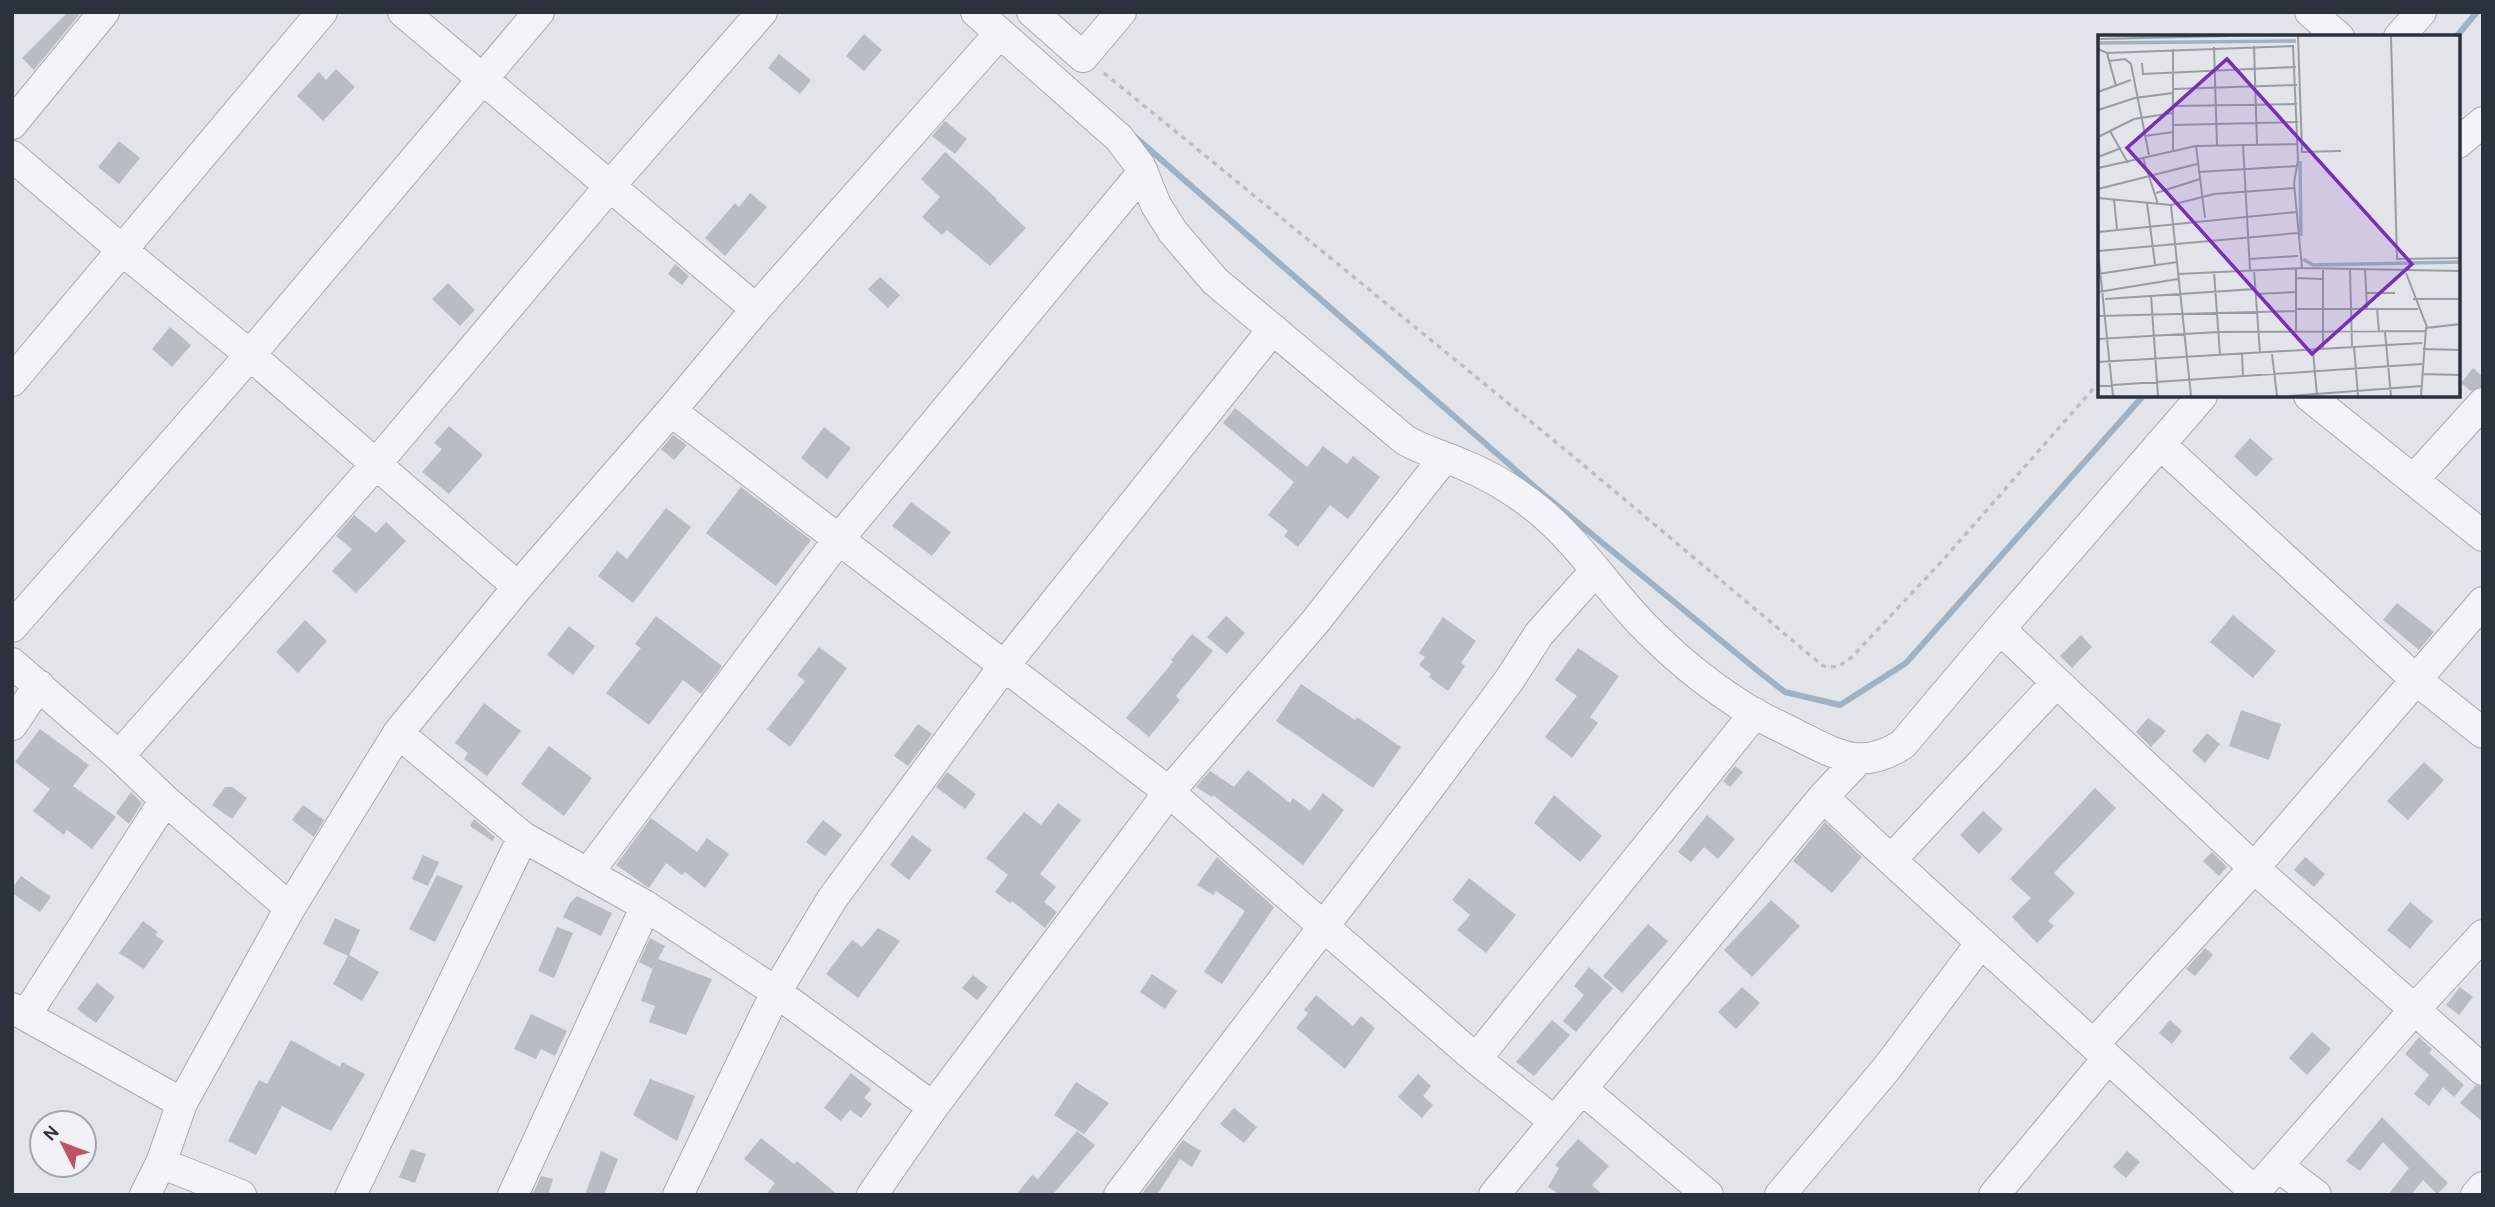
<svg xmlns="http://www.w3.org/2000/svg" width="2495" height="1207" viewBox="0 0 2495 1207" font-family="Karla,sans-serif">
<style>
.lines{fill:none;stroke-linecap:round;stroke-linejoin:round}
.stream{stroke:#9fb2c4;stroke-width:6}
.building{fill:#b8bdc4}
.minor-casing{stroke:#a7abb2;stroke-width:32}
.path{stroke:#bbbec3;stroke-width:3.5;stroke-dasharray:5 5;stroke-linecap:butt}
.minor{stroke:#f3f4f7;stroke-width:30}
.inset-river{fill:none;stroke:#9fb2c4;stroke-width:3.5}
.inset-road{fill:none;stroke:#989da4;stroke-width:2}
.view{fill:#7b2cbf;fill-opacity:0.15;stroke:#7b2cbf;stroke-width:3.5}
.inset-edge{fill:none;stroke:#2b323e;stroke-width:3.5}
</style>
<rect width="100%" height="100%" fill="#e1e4e8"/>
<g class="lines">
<path class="stream" d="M2456,37l21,-25
M1133,135l410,359 215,177 27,21 55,13 66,-42 237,-267"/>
</g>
<path class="building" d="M68,12h9l2,3 -45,55 -12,-12z
M864,34l18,16 -18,21 -18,-15z
M779,54l32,26 -11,14 -32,-26z
M336,69l19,18 -32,34 -26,-25 22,-24 7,8z
M945,121l22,18 -12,15 -23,-18z
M119,141l21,17 -21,26 -21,-17z
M945,152l52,47 -1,1 30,28 -36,38 -43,-36 -5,5 -20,-18 18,-20 -19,-18z
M750,193l17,14 -42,49 -20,-18 30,-35 4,4z
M675,264l14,12 -7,9 -14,-11z
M880,277l20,18 -12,13 -20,-19z
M448,283l27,27 -15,16 -28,-27z
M170,327l21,18 -19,22 -20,-18z
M2473,368l10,9v9l-12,5 -10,-8z
M1235,408l72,59 16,-21 24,18 6,-8 27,21 -32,42 -18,-14 -32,42 -14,-11 4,-5 -20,-16 26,-33 -71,-59z
M449,426l34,29 -34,39 -27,-22 20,-23 -8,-6z
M824,427l27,21 -24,31 -26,-21z
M673,435l14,10 -13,15 -13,-11z
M2250,438l23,21 -17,18 -22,-21z
M741,487l70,53 -35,46 -70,-53z
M911,502l40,30 -19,24 -40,-30z
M666,508l25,19 -58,76 -35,-27 19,-25 10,8z
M354,515l22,18 10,-11 20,19 -50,52 -24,-22 20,-22 -16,-13z
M2397,603l37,29 -15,18 -36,-30z
M2233,615l43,36 -23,27 -43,-36z
M656,616l66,50 -21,28 -18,-14 -34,45 -43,-32 35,-45 -6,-4z
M1226,616l19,17 -18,21 -20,-17z
M1443,617l33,24 -15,22 4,3 -17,25 -19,-14 2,-3 -12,-9 6,-8 -6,-4z
M305,620l22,21 -29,32 -22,-21z
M569,626l26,20 -22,29 -26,-20z
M1192,634l21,17 -37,45 4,4 -31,37 -23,-19 47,-56 -2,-2z
M2081,635l11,12 -20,21 -12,-12z
M819,647l28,21 -57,79 -23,-18 38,-48 -8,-6z
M1578,648l41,28 -29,41 8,6 -26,35 -27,-21 32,-41 -22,-16z
M1301,684l54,36 2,-3 44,30 -28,41 -97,-67z
M484,703l37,28 -34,45 -23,-17 4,-6 -13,-10z
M2241,710l40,14 -12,36 -40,-14z
M2148,718l18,13 -15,16 -15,-15z
M918,724l14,10 -24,32 -14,-10z
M40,729l49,36 -16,21 43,31 -24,32 -25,-19 -3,5 -31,-24 17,-22 -35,-27z
M2207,733l13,11 -15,19 -13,-12z
M549,746l43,32 -28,38 -43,-32z
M2424,762l20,18 -36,40 -21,-19z
M1735,766l8,6 -13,15 -7,-6z
M1248,770l42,33 3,-5 17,13 13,-18 21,17 -41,55 -90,-70 -1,2 -16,-10 14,-16 24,16z
M947,772l29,22 -11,15 -29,-22z
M225,787h7l15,11 -15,21 -20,-14z
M2095,788l21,20 -62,65 21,20 -27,28 6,5 -17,17 -25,-26 19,-19 -21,-19z
M131,792l11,11 -13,21 -13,-11z
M1554,795l48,41 -22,26 -46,-39z
M1058,803l23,17 -41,54 16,13 -12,15 13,10 -12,16 -33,-27 -2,2 -15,-11 13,-17 -22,-17 38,-46 17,13z
M303,805l21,15 -10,17 -22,-17z
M1983,811l20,18 -24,25 -19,-19z
M1707,815l28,24 -17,20 -14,-12 -13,15 -13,-10z
M651,818l46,34 10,-14 22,16 -24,34 -20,-16 -3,3 -16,-12 -17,25 -33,-23z
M474,819l21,18 -3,4 -22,-15z
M823,820l19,15 -17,21 -19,-14z
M1825,822l37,35 -30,36 -39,-32z
M912,835l20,15 -23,30 -19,-15z
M2212,852l15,15 -8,9 -16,-15z
M423,855l16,7 -11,24 -16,-7z
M1217,857l57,50 -52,77 -18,-12 41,-61 -29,-20 -3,4 -16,-10z
M2305,857l20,17 -11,13 -20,-17z
M437,875l26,11 -28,56 -26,-13z
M21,876l30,21 -11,15 -28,-19v-5z
M1469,878l47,37 -30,38 -29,-23 13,-15 -18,-15z
M577,896l35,17 -11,23 -38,-19 7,-14z
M1771,900l29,26 -48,51 -28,-27z
M2410,902l23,19 -23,28 -23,-19z
M335,918l25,12 -11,25 30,17 -17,29 -29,-17 15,-28 -25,-12z
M143,921l15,11 -3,3 9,6 -20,28 -25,-16z
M1648,924l20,17 -46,52 -19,-17z
M557,927l16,6 -19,45 -16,-7z
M878,928l22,13 -42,57 -32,-24 26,-34 10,7z
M650,938l15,8 -7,13 54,20 -26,56 -37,-13 6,-16 -14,-5 13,-36 -2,4 -13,-7z
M2205,948l8,7 -18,21 -9,-7z
M1589,967l24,21 -37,44 -13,-11 21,-26 -10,-9z
M1152,974l25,17 -12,18 -25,-17z
M973,975l15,12 -11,13 -15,-12z
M97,983l18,14 -19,26 -19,-14z
M1742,987l18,16 -24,26 -18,-17z
M2460,987l13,10 -14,18 -13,-10z
M1316,995l37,31 8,-10 14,12 -30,41 -49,-41 12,-15 -4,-3z
M531,1014l36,17 -12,25 -14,-7 -5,10 -22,-10z
M1552,1020l18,15 -36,41 -18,-14z
M2170,1020l12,11 -10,13 -13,-11z
M2312,1032l19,17 -24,26 -18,-17z
M2419,1037l13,12 -3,4 35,32 -10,12 -11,-10 -14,19 -15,-12 15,-19 -24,-21z
M291,1040l49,27 2,-5 23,12 -34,57 -49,-25 -26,49 -28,-14 31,-61 8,4z
M851,1073l20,16 -7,9 8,6 -11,14 -11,-8 -9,11 -17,-13z
M1418,1074l13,12 -8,10 10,9 -11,13 -24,-21z
M650,1079l45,17 -18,45 -44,-26z
M1076,1082l33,21 -25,31 -30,-19z
M2476,1085l7,2v35l-23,-19z
M1234,1108l23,19 -13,16 -24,-19z
M2382,1117l66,66 -11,11 -14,-14 -12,15h-23l21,-27 -26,-26 -23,29 -14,-10z
M1077,1131l18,14 -41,48 2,2h-40l16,-20 6,4z
M761,1138l33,26 3,-3 41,34h-72l9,-12 -31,-24z
M1578,1139l31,27 -17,19 11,10h-43l-12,-8 11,-19 -4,-3z
M1183,1140l18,11 -9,16 -12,-8 -23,36h-16z
M411,1149l15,5 -11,29 -16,-6z
M601,1151l17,8 -14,36h-19z
M2127,1151l13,11 -14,16 -13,-11z
M541,1176l12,3 -5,16h-16z"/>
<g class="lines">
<defs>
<path id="minor" d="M403,12l353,297
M976,12l143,126 21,28 16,39 17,27 42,49 190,159c19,11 39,16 59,25 27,11 54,28 77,47 38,32 65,74 100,111 29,30 62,58 98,81 17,12 37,20 56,30 40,20 67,38 108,10l97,-115 202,-233
M1032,12l51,45 38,-45
M2310,12l29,25
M2399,37l22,-25
M12,124l92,-112
M2458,143l25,-21
M12,156l110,94 128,105 268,232
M12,381l310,-369
M2309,396l174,140
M671,411l498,381 307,267 78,62
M2160,444l255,235 68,54
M2414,479l69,-76
M12,627l238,-272 289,-343
M2000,629l254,239 229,202
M12,663l107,93 46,44 125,108
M12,725l27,-40
M398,733l125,104 123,69 130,86 157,115
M119,756l257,-292 233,-277 153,-175
M1823,797c143,133 288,263 432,395
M1891,860l165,-177
M588,873l250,-333 305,-368
M12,1008l170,95
M26,1015l139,-215
M2094,1044l160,-176 229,-266
M1476,1059l279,-346
M1582,1089l126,106
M161,1163l80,32
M2279,1167l37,28
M145,1195l16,-32 21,-60 108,-195 108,-175 120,-146 153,-176 85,-102 244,-276
M351,1195l172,-358
M513,1195l133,-289
M678,1195l98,-203 56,-93 172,-233 269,-337
M872,1195l61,-88 236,-315 146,-170 129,-164
M1119,1195l304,-399 87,-117 29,-45 57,-64
M1494,1195l329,-398 36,-38
M1780,1195l107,-127 93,-124
M1994,1195l114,-137
M2252,1195l162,-185 69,-75
M2476,1195l7,-8"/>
</defs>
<use href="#minor" class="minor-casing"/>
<path class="path" d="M1104,73l464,379 255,214 15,1 14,-10 90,-96 158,-180"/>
<use href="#minor" class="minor"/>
</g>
<g transform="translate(2098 35)">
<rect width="362" height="362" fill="#e1e4e8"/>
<path class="inset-river" d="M0,8l198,-2M202,126l1,75M205,224l10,6 148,-3"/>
<path class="inset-road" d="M200,1l4,116 39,-1M293,1l6,223 64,-1M0,4l131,-3M156,11l3,98M116,12l3,98M0,14l9,4 186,-7 5,114 -4,23 8,85 159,3M75,14v101M9,18l9,33M11,26l16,-2 6,5 18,91M44,28l1,11 153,-7M75,54l124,-4M0,57l33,-12M75,71l124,-2M0,75l37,-12 38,-5M75,90l125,-3M12,96l18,32M47,101l28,-4M0,102l36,-18 39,-6M145,110l7,125M98,111l9,72M0,122l23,-9M45,123l15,46M0,133l98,-22 102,-2M100,137l99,-6M0,154l99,-25M58,158l44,-14M0,163l73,7 43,-11 80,-6M16,165l3,29M49,168l8,61M73,170l20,191M0,197l198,-20M0,216l200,-18M0,216l15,145M151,224l49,-3M267,234l2,39M156,235l6,83M252,235l2,76M116,237l6,83M308,238l21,54M0,239l79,-12M80,239l124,-6M198,243l27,1M0,257l80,-13M268,258h29M158,259l40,-2M53,260l7,101M7,264l150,-10M315,264h48M279,273l2,24M198,274h122M0,281l198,-5M287,297l6,64M198,298v-65M0,304l120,-7 208,-1M256,311l4,50M325,314l38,1M225,315v-80M215,316l4,45M144,319l1,23M174,319l5,42M0,327l324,-19M324,339l39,1M0,351l324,-22M191,361l133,-10M323,361l5,-68 35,-4"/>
<path class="view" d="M129,24l185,205 -100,90 -185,-206z"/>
<rect width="362" height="362" class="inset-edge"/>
</g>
<rect width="2495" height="1207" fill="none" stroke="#2b323e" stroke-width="28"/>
<g transform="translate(63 1144) rotate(312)"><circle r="33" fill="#f0f2f6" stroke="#a1a5ac" stroke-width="2"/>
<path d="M0-5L12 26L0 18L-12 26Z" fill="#c05265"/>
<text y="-10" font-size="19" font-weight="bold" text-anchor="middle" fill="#2b323e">N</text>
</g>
</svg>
